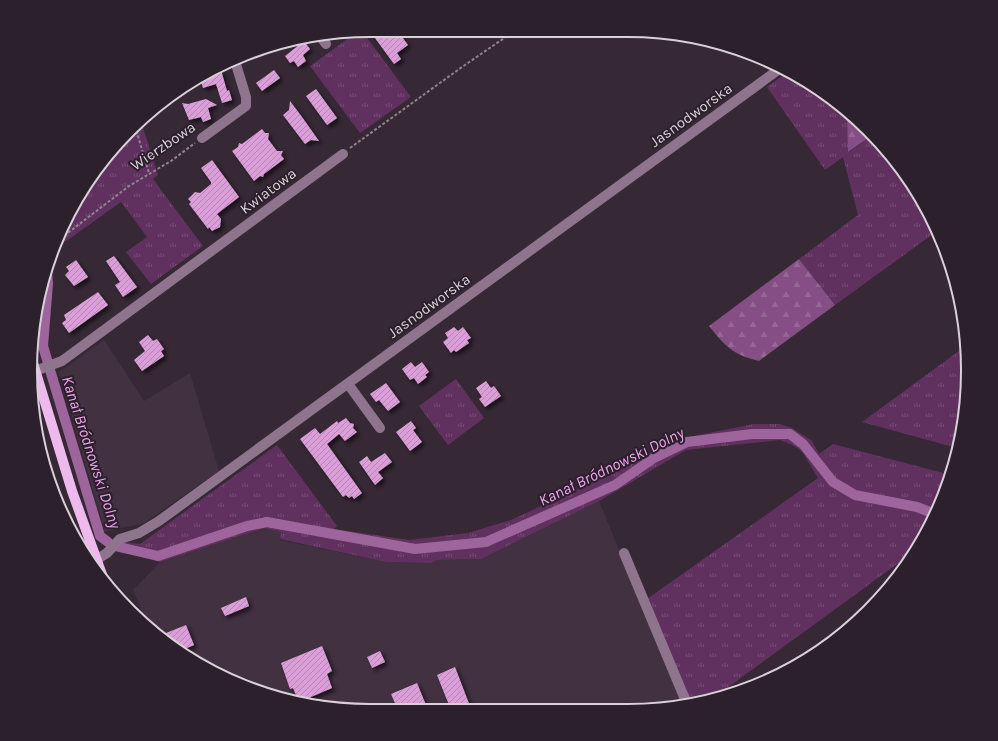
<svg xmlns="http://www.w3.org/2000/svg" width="998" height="741" viewBox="0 0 998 741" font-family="Karla,sans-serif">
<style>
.built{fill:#423141}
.grass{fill:url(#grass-tufts)}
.forest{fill:url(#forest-firs)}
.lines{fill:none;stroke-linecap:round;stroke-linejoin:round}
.canal{stroke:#9e659c;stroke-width:10}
.building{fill:url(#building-hatch);filter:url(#shadow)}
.path{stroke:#8e848d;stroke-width:2;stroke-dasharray:3 2;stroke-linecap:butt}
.minor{stroke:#8e748c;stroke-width:10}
.major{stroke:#eeb9ec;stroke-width:10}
.labels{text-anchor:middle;stroke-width:4;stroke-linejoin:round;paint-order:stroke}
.street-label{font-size:15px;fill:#d9d1d8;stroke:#2b202b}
.water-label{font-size:16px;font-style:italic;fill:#efa1ed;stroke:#2b202b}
.rim{fill:none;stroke:#d9d1d8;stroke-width:2}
</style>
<defs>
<pattern id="grass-tufts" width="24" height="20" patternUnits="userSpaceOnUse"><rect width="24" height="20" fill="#60305f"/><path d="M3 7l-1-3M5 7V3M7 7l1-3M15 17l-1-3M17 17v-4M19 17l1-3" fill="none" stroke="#764d75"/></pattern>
<pattern id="forest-firs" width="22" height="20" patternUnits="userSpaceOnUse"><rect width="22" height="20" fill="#854e84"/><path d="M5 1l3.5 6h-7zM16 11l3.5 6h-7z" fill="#966695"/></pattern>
<pattern id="building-hatch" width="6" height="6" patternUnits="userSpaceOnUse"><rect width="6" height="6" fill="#db9ed9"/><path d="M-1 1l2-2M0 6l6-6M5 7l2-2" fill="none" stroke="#b486b3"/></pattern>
<filter id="shadow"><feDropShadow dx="3" dy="3" stdDeviation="2" flood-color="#0009"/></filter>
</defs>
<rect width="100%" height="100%" fill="#362935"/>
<path class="built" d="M104,340l40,61 46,-28 29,98 -75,52 -39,9 -46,-160z
M599,501l84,204 -11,3 -324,2 -66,-11 -82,-34 -51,-36 -16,-39 27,-28 104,-34 17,4 -1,8 106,22 45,1 6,-3 44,-1z"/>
<path class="grass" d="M362,31l49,66 -51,36 -50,-67 47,-34z
M786,73l31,15 30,28 2,36 19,-14v-3l30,28 35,57 4,11 -102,74 -36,-46 59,-44 -15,-58 -18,13 -58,-83z
M141,121l17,54 -5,4 50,67 -52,38 -25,-32 21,-15 -26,-35 -66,47 10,-29 65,-90z
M967,345l-2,70 -8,33 -95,-26z
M456,379l28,39 -36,27 -29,-39z
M754,424h26l12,4 20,13 7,13 14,-10 118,31 -29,66 -7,10 -199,145 -26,7 -43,-104 171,-121 -15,-25 -8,-7 -15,-6 -94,10 -87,51 -118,58 -44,1 -6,3 -45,-1 -106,-23 1,-7 -17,-4 -104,34 -44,-13 9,-7 15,2 137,-99 60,81 -3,3 75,11 59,-7 43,-13 113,-52 50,-28z
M49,470l19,52 -12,-21z"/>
<path class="forest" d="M847,116l21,22 -20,14z
M799,259l36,46 -76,56c-26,-6 -34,-15 -50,-35z"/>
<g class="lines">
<path class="canal" d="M47,272l1,11 -5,63 5,17
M50,370l50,166 8,6
M119,547l39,9 89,-30 20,-4 148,27 71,-7 129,-57 39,-27 33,-16 65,-8h38l13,10 30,38 22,13 62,12 18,7"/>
</g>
<path class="building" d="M377,30h3l4,7 9,-7h4l11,15 -11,8 4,6 -7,5 -22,-30z
M304,41l6,8 -7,6 3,6 -8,6 -4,-6 -4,2 -5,-7z
M221,70l6,21 2,-1 3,10 -10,3 -6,-19 -13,4 -4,-12 12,-5 1,2z
M274,70l6,8 -18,13 -6,-8z
M316,89l21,29 -10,7 -21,-29z
M206,99l11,6 -9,3 3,11 -8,3 -2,-5 -12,3 -7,-17 6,1z
M290,101l12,16 17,24 -8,-1 -6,4 -22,-29 6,-5z
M262,129l3,4h4l-1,6 9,12h6l-2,4 3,4 -20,15 -1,3 -3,-1 -6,5 -22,-30 6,-4 1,-4 3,1z
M212,160l27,37 -22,17 4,5 -1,8 -8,4 -3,-4 -1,2 -19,-25 2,-2 -3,-3 7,-7 5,1 11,-9v-2l-10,-14z
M114,256l23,31 -14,10 -8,-12 5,-3 -14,-21z
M76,260l12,17 -14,9 -9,-11 4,-4 -3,-4z
M98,292l10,13 -39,28 -7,-10 4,-3 -2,-5z
M454,327l4,4 5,-4 8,11 -4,2 2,3 -13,9 -2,-2 -3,3 -8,-11 5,-4 -3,-5z
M148,335l5,6 4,-2 7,10 -3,2 3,5 -22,15 -8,-11 11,-9 -6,-9z
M411,362l4,5 7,-5 7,10 -4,3 2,2 -9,7 -4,-6 -4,2 -8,-11z
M486,381l5,7 3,-2 7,10 -16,11 -6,-8 3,-2 -6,-9z
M386,383l14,19 -12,9 -9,-11 -3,2 -6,-8z
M346,418l4,5 4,1 -1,4 4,4 -12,9 -6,-7 -12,10 35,49 -8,6 -2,-3 -3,2 -3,-3 -3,2 -43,-58 15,-11 5,6 17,-13 1,2z
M411,421l5,7 -3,2 9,12 -12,9 -14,-19z
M385,453l7,9 -14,10 5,6 -8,7 -16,-23 8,-6 4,6z
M246,597l3,9 -24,10 -4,-8z
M186,625l8,20 -14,6 -9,-7 -5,-11z
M322,646l10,25 -5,3 5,14 -33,14 -6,-14 -3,1 -9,-26z
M380,651l5,11 -13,6 -5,-11z
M455,667l13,34 4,8 -20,1 -5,-10 -10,-25z
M417,683l11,27h-30l-7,-16z"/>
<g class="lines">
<path class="path" d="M135,126l14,47
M350,148l112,-81 54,-37
M59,237l10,-5 60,-46 42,-25 24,-18"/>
<path class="minor" d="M321,37l5,7
M202,138l44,-32v-9l-11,-36
M35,371l27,-10 281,-207
M348,384l32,44
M624,553l63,151
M96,560l11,-7 13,-14 19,-6 20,-12 619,-451"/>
<path class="major" d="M33,363l39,128 33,92"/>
</g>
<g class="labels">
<g class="street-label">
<text transform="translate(691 115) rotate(-36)" y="5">Jasnodworska</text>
<text transform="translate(163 146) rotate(-34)" y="5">Wierzbowa</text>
<text transform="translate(268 191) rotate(-37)" y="5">Kwiatowa</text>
<text transform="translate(429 306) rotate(-36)" y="5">Jasnodworska</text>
</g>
<g class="water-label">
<text transform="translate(92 452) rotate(72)" y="6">Kanał Bródnowski Dolny</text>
<text transform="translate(611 466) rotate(-26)" y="6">Kanał Bródnowski Dolny</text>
</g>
</g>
<path d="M0 0H998V741H0ZM370 37H628A333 333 0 0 1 961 370V371A333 333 0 0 1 628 704H370A333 333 0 0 1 37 371V370A333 333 0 0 1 370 37Z" fill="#2b202b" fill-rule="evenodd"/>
<path class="rim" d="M370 37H628A333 333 0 0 1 961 370V371A333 333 0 0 1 628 704H370A333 333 0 0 1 37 371V370A333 333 0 0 1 370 37Z"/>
</svg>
